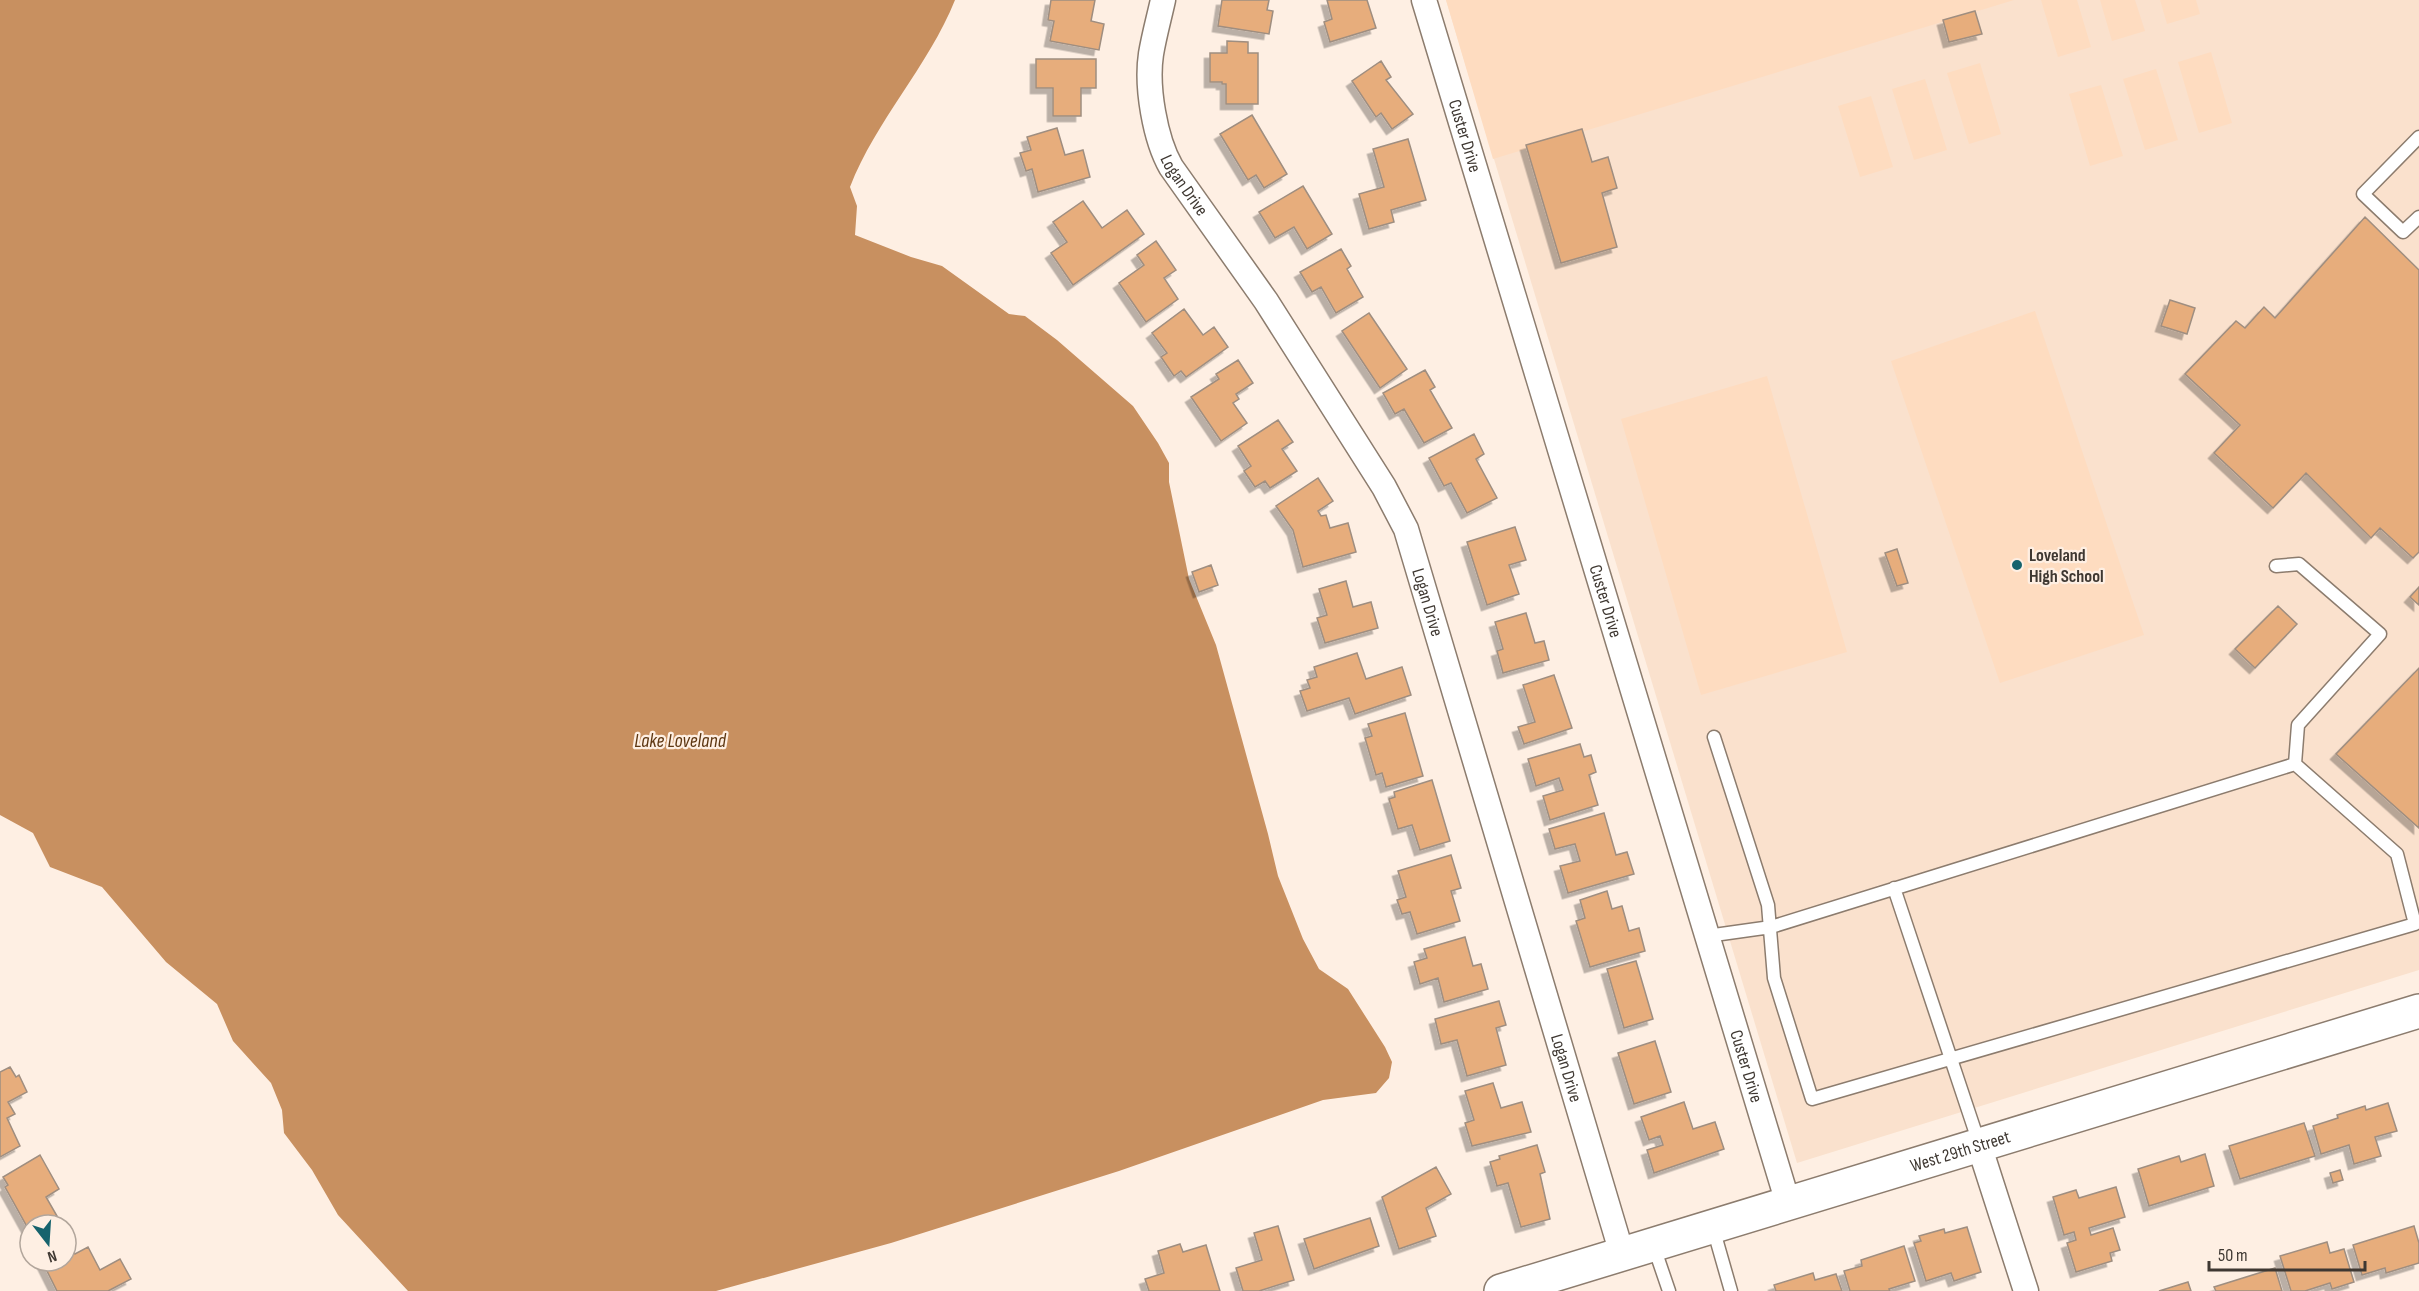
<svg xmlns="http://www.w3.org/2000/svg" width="2419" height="1291" viewBox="0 0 2419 1291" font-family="'Sofia Sans Condensed',sans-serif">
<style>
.built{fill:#fae1cd}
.green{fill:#fedcc0}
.water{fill:#c89060}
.building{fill:#e7ad7c;stroke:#9f8e80;stroke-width:1.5;filter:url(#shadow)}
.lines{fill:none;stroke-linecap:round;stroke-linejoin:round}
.service-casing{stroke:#8c7c6e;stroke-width:15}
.minor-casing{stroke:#8c7c6e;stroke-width:27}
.secondary-casing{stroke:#8c7c6e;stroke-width:36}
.service{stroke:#fff;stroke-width:12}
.minor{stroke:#fff;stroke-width:24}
.secondary{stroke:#fff;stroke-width:33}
.poi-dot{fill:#16636d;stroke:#feefe3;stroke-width:2}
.labels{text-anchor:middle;stroke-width:4.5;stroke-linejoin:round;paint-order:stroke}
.street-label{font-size:18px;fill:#3f3832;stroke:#feefe3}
.poi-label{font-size:18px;font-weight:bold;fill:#3f3832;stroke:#feefe3;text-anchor:start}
.water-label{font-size:20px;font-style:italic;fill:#5e3712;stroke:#feefe3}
</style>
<defs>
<filter id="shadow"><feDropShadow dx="-5.5" dy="5.5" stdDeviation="0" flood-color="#0004"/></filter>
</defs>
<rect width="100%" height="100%" fill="#feefe3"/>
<path class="built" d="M1446,0h973v970l-622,193z"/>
<path class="green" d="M1446,0h568l-521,159z
M2041,0h36l14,47 -33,10z
M2100,0h35l10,31 -33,10z
M2160,0h36l4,14 -33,10z
M2211,52l21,71 -33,10 -21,-71z
M1980,63l21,71 -32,10 -22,-71z
M2156,69l22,71 -33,10 -22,-71z
M1925,79l22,71 -33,10 -22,-71z
M2101,85l22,71 -33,10 -21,-72z
M1871,96l22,71 -33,10 -22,-71z
M2035,311l109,324 -144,48 -109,-322z
M1767,376l80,276 -146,43 -80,-276z"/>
<path class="water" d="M0,0h955c-27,67 -79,120 -105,187l7,19 -2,29 56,22 31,9 67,48 16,2 32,24 76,66 25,37 11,20v19l20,97 27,66 52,189 10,42 25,63 16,30 29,20 37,58 7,15 -3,16 -13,15 -53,7 -204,71 -228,72 -175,48h-308l-70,-76 -26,-45 -28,-37 -2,-23 -11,-27 -38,-42 -16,-37 -51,-42 -64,-75 -52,-20 -17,-34 -33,-18z"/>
<path class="building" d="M1051,0h44l-4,21 13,3 -5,26 -49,-9 4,-20 -6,-1z
M1222,0h47l-2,10 6,1 -4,23 -51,-8z
M1327,0h40l9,28 -46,14 -6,-20 8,-3z
M1975,11l7,23 -33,8 -6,-22z
M1227,41l21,1v11h10v51h-32v-20h-4v-2h-12v-29h17z
M1036,59h60v29h-15v28h-28v-28h-17z
M1381,61l10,16 -5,3 27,34 -21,15 -11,-16 -5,4 -24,-36z
M1252,115l35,59 -23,14 -8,-13 -8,5 -28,-46z
M1057,128l8,27 18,-5 7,27 -52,15 -6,-23 -6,2 -6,-18 11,-3 -4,-13z
M1582,129l10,33 16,-5 9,31 -15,5 15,54 -56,16 -35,-118z
M1408,139l18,61 -35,10 3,12 -25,7 -10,-35 25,-7 -11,-38z
M1303,186l29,48 -25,15 -13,-22 -19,11 -16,-26z
M1083,201l19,27 25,-18 17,24 -71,51 -22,-32 16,-11 -14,-20z
M2365,217l54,53v282l-6,6 -33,-30 -9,10 -65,-65 -33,35 -59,-55 26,-28 -55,-51 51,-53 9,7 19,-21 11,11z
M1156,241l20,29 -12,8 14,21 -32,23 -27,-39 25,-18 -7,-10z
M1341,249l10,17 -4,3 16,28 -27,16 -15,-26 -9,5 -12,-20z
M2170,300l25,8 -8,26 -26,-8z
M1184,309l19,26 11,-8 14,20 -42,30 -5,-6 -7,5 -13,-19 6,-4 -15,-20z
M1369,313l38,56 -27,19 -38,-57z
M1238,360l15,23 -17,11 3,5 -6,4 14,20 -26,18 -30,-44 28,-18 -3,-5z
M1425,370l10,17 -5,3 22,38 -28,15 -20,-34 -9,5 -12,-21z
M1278,420l15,22 -11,7 15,22 -27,17 -5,-7 -10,6 -11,-16 7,-5 -13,-20z
M1474,434l10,20 -8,5 21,39 -30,15 -16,-30 -7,3 -15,-28z
M1318,478l15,23 -15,10 3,5 5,-1 4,13 18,-5 8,29 -53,15 -10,-37 -17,-24z
M1515,527l11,33 -17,5 10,29 -32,11 -20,-63z
M1897,549l11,34 -11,3 -12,-33z
M1211,565l7,20 -19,7 -7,-20z
M1346,581l7,26 18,-5 7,26 -53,15 -8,-25 10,-3 -8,-26z
M2419,587v18l-9,-8z
M2278,606l19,18 -42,44 -20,-19z
M1526,613l9,30 9,-2 5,19 -46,13 -6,-22 6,-2 -8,-27z
M1357,653l9,26 36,-12 9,28 -56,19 -6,-16 -42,13 -7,-20 10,-3 -3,-8 10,-3 -3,-10z
M2419,668v160l-83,-74z
M1554,675l18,53 -48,16 -6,-17 17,-5 -12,-37z
M1405,713l18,63 -37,11 -4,-14 -6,2 -11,-37 7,-2 -4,-12z
M1580,744l4,13 7,-2 5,17 -7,3 9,30 -48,15 -7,-24 20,-6 -4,-12 -23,8 -8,-27z
M1432,780l18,61 -30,9 -8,-25 -14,4 -9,-30 6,-2 -1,-5z
M1604,813l12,42 11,-3 7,22 -66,19 -8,-27 20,-5 -5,-17 -20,5 -6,-20z
M1451,855l10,33 -10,3 9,30 -43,13 -7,-22 -8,2 -5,-14 9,-3 -8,-26z
M1607,891l5,18 10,-3 7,25 10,-3 6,23 -55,16 -14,-46 9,-3 -5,-18z
M1465,937l8,29 8,-2 7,25 -44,13 -6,-24 -18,6 -6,-22 13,-4 -3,-9z
M1636,961l17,58 -29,9 -17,-59z
M1499,1001l7,24 -10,3 10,37 -39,11 -10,-36 -16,4 -6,-25z
M1655,1041l16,51 -37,12 -16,-51z
M10,1067l6,10 3,-2 8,17 -19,10 7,12 -8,4 13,28 -20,11v-85z
M1493,1083l8,25 21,-6 9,30 -59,14 -7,-23 9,-3 -9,-29z
M1684,1102l9,27 22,-7 9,27 -70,24 -7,-23 16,-5 -3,-9 -11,4 -8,-23z
M2388,1103l9,28 -22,6 6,19 -27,8 -5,-19 -28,9 -8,-28 25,-8 -1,-3 28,-9 1,4z
M2304,1123l11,33 -75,23 -11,-33z
M1537,1145l8,27 -5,2 10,45 -29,8 -13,-44 -11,3 -7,-24 10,-3 -1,-3z
M2205,1154l9,32 -65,20 -11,-37 41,-13 2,6z
M40,1155l19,34 -13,8 11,19 -16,9h-11v7l-25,-45 3,-2 -5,-8z
M1436,1167l15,27 -25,14 10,28 -37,13 -17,-52z
M2340,1170l3,10 -10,3 -3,-10z
M2116,1187l9,30 -36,11 2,7 22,-7 7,22 -10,3 2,8 -36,11 -9,-29 9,-3 -2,-8 -10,3 -11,-38 23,-7 3,8z
M1370,1218l9,28 -65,23 -10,-30z
M1278,1226l16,54 -35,11h-16l-7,-23 26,-8 -8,-27z
M2414,1226l5,17v20l-33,10 -1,-5 -23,7 -9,-30z
M1967,1227l14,45 -27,9 -3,-8 -25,8 -12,-38 7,-2 -2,-5 25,-7 1,4z
M66,1236l9,18 13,-7 12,23 20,-11 11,20 -23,12h-51l-15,-30h24z
M2327,1242l3,11 14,-4 10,33 -22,7 -2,-6 -25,8h-14l-11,-35z
M1180,1244l3,8 23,-7 14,46h-71l-4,-12 19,-6 -6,-22z
M1904,1246l11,35 -26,8 1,2h-40l-6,-20 18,-5 -1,-6z
M2275,1268l7,23h-66l-2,-4z
M1813,1273l2,7 21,-6 6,17h-66l-2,-6z
M2188,1282l3,9h-32z"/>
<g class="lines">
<defs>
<path id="service" d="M2419,137l-56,57 40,38 16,-15
M2276,566l23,-2 81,70 -82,91 -3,39
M1894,888l85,255
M1707,936l64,-9 524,-163 102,90 18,70 -603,175 -38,-121 -6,-73 -54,-168
M1713,1228l18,63
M1654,1247l15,44"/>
<g id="minor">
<path id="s1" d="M1163,0c-4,18 -9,36 -12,54 -5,33 4,85 20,113l95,134 118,186 22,42 216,725"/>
<path id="s2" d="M1424,0l364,1203"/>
<path d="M1979,1145l47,146"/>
</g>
<g id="secondary">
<path id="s3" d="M1501,1291l918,-280"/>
</g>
</defs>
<use href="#service" class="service-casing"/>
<use href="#minor" class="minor-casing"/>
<use href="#secondary" class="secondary-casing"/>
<use href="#service" class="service"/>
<use href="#minor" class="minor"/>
<use href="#secondary" class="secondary"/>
</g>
<circle class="poi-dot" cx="2017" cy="565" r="6"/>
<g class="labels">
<g class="street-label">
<text dy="6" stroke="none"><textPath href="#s2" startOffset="142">Custer Drive</textPath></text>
<text dy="6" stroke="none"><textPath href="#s1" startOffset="194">Logan Drive</textPath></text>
<text dy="6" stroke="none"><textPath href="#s2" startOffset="628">Custer Drive</textPath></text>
<text dy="6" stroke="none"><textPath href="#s1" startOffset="680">Logan Drive</textPath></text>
<text dy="6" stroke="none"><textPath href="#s2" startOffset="1114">Custer Drive</textPath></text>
<text dy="6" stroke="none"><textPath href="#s1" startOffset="1166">Logan Drive</textPath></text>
<text dy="6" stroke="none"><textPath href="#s3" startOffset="480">West 29th Street</textPath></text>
</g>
<g class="poi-label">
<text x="2029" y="561">Loveland<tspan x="2029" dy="21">High School</tspan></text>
</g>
<g class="water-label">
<text x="680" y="747">Lake Loveland</text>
</g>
</g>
<g transform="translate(48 1243) rotate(163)"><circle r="28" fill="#feefe3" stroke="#b2a69c" stroke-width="1.5"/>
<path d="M0-4.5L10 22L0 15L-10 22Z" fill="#16636d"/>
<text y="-9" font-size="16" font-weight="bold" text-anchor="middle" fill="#3f3832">N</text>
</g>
<path d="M2209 1261v9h156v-9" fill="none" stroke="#3f3832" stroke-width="3"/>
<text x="2218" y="1261" font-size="18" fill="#3f3832" stroke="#feefe3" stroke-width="4.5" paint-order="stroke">50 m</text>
</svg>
